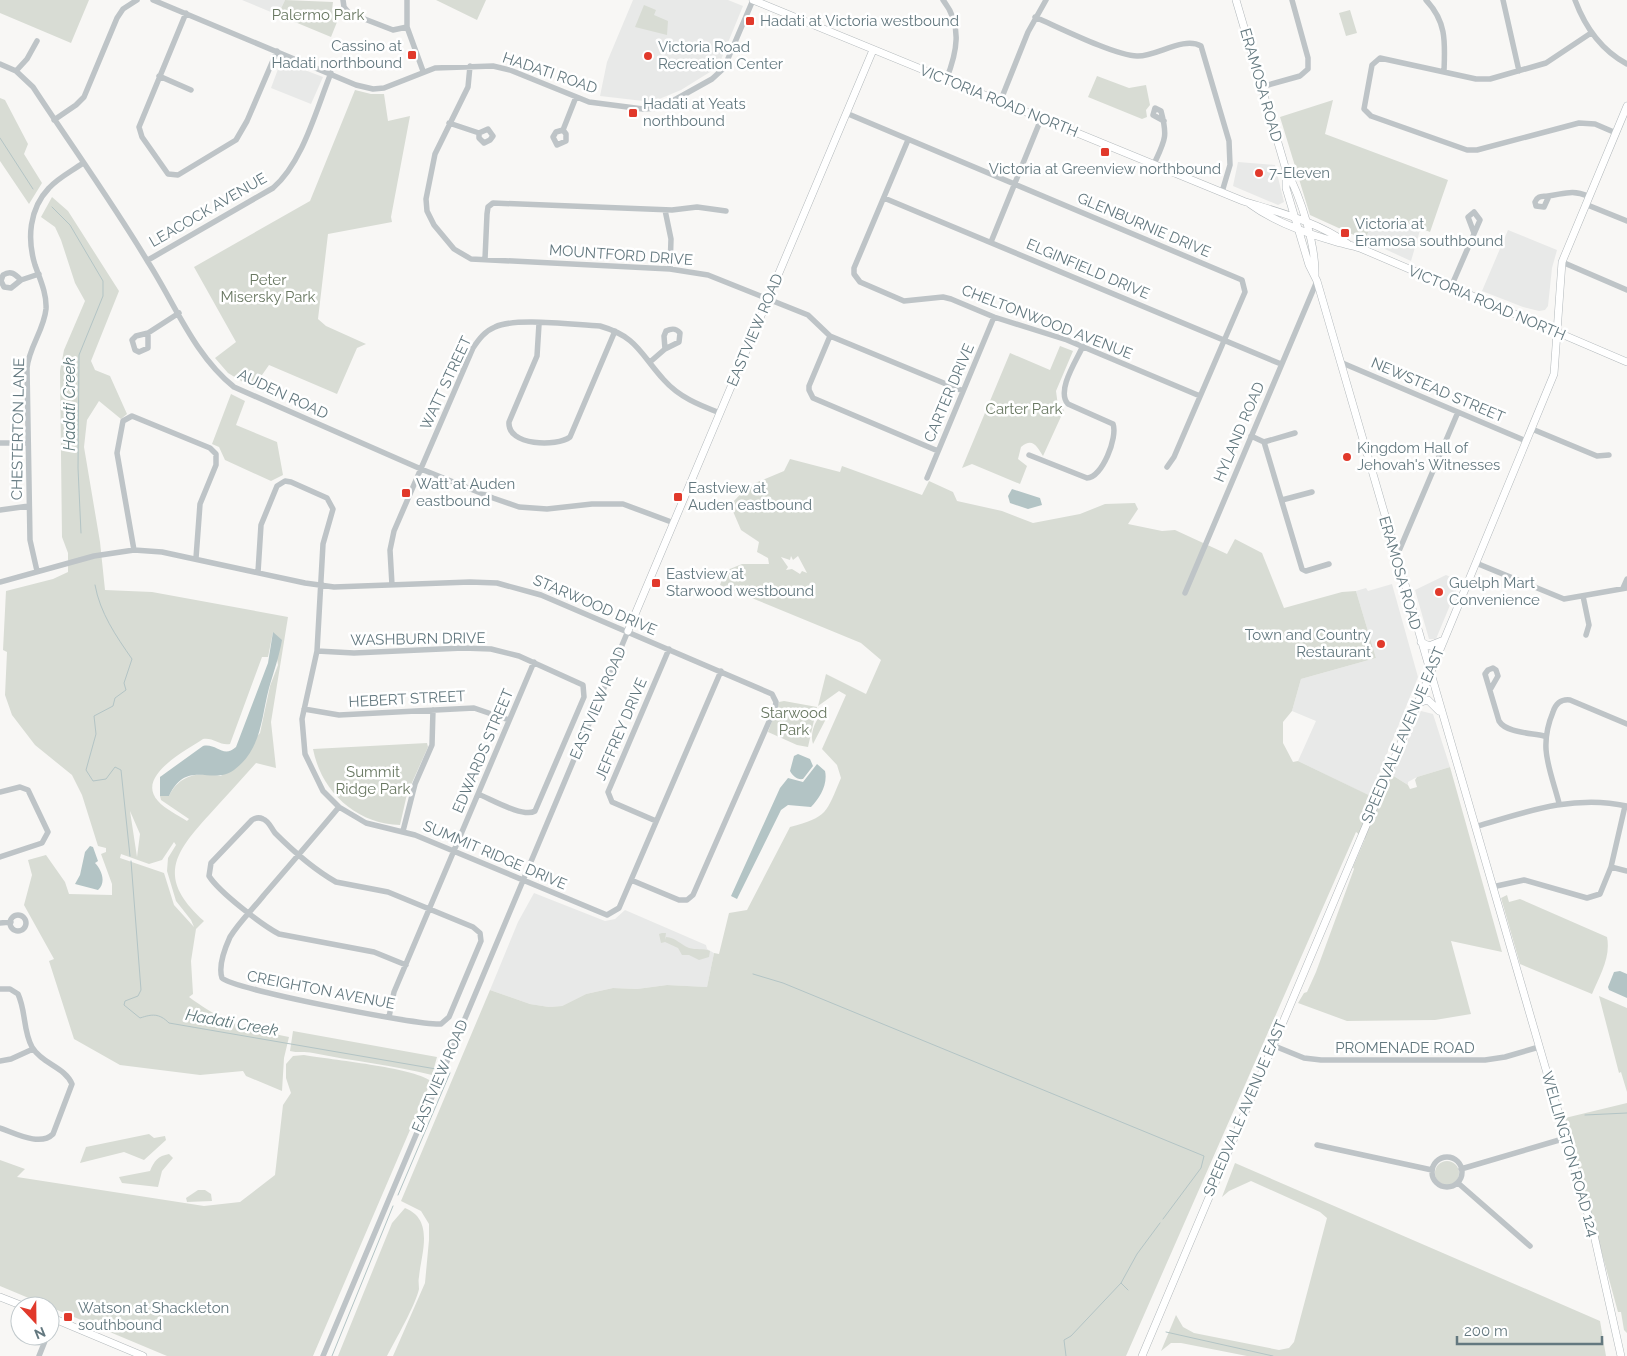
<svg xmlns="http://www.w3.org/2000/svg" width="1627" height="1356" viewBox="0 0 1627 1356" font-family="Raleway,sans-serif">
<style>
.built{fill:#e8e9e8}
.green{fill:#d8dcd4;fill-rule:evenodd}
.water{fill:#b3c4c5}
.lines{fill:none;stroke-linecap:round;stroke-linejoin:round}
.stream{stroke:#b3c4c5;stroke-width:1}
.major-casing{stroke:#b2b8bb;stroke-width:8}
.minor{stroke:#bec4c7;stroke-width:5.5}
.major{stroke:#fff;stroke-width:7}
.poi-dot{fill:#e1392b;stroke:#fff;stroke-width:2}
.labels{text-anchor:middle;stroke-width:5;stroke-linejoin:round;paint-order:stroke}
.park-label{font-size:15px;fill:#697862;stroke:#fff}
.poi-label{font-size:15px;fill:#63787f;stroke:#fff;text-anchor:start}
.street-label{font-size:15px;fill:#63787f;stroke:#fff}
.water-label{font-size:16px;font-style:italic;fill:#5e777a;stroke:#fff}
</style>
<rect width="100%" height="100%" fill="#f8f7f5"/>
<path class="built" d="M242,0h43l-7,15z
M633,0h95l15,6 -23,56 -10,10 -29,18 -29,12 -52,-6 7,-34z
M281,61l42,16 -12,27 -40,-16z
M1238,162l37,3 9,37 -6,3 -45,-19z
M1373,221l30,11 5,-9 13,4 -10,34 -46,-21z
M1508,230l49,20 -5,18 -4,38 -3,4 -6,1 -16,-4 -41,-16z
M1446,575l14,6 -24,58h-7l-14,-49z
M1392,584l26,93 -48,119 -72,-35 18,-40 -24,-10 9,-32 75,-21 -20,-67 10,-3 2,3z
M1421,711l12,3 17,53 -33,10 -9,5v3l-16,-10z
M534,893l71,28 10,-2 10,-9 81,35 1,4 7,4 -7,34 -40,-2 -30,4 -24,-1 -27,6 -24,12 -13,1 -19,-3 -40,-14 28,-68z"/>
<path class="green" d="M0,0h89l-18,43 -71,-30z
M285,0l48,2 -1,8 7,7 -8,20 -53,-22z
M436,0h50l-9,20z
M644,5l12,5 -2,5 14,6 -1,14 -32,-8z
M1350,10l7,23 -11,3 -7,-23z
M1097,76l32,12 17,-3 4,20 -4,5 1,7 -5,2 -54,-22z
M355,90l16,4h13l4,27 22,-5 -19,101 1,5 -64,12 -10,85 8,7 40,18 -9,4 -20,46 -68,-29 -16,23 -25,-15 -13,-15 21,-16 -42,-75 116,-66z
M0,98l5,2 23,44 -4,10 18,29 -13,21 -29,-43z
M1333,100l-8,34 123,46 -18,52 -22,-9 -4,9 -31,-11 -8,19 -55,-25 -30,-98z
M52,197l16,14 51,80 -28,70 4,9 15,6 17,38 -6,5 -22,-18 -12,19 -3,27 16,95 5,48 47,2 136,25 -17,105 5,46 -20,-5c-15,17 -31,34 -47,52 -36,39 -52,64 -5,106l-8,8 -5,32 2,33 -4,3c37,27 56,31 100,40l-5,21 -2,33 -36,-15 -3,-5 -43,4 -80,-10 -46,-26 -25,-78 5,-2 -30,-54 8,-30 -4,-15 18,-5 19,27 4,12 43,1v-11l-11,-30 5,-2v-4l-8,-2 -16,-51 -10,-20 -37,-30 -23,-30 -7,-20 2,-43 -4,-2 3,-59 47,-12 15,-7v-19l-6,-16 -2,-166 4,-21 21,-49 -10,-18 -14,-43 -6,-13 -14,-10zM273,632l5,33 -8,21 -10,47 -39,43c-22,-4 -41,-2 -52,20h-9l1,4 28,19 -2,2c-9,-6 -22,-12 -29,-20 -23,-25 29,-51 45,-62 10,-2 17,7 27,5l32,-87h6zM130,811l10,23 -3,23zM174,842l2,3 -8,13 -1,13 9,30 15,19 3,7 -20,-22 -10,-32 -44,-15 1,-4 28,10 13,-4z
M1060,346l13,5 -17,40 2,15 6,4 -21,46c-6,-9 -10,-19 -22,-9l-3,12 9,7 -7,18 -48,-20 -10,4 48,-115 40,17z
M231,394l14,7 -9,24 41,17 6,33 -12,6 -46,-21 -6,-13 -7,-3z
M790,459l50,13 2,-6 80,29 7,-14 24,11 4,9 45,10 31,12 47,-9 25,-10 30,-1 3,6 -10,15 34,7 13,-1 52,24 8,-15 27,14 22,55 58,-16 14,-1 20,67 -75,21 -9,32 -9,11v21l10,19 5,-1 83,40 11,-26 16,10 2,4 7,-2 -2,-7 2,-3 33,-10 52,185 -51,-11 20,73 -36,6 -88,1 -49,-18 6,-10 3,-1 9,-20 38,-103 -1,-2 12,-28 -9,-7 -230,524h-733l32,-73 4,-43v-16l-8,-13 -20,-10 89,-211 40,14 19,3 13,-1 24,-12 27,-6 24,1 30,-4 40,2 7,-34 5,1 10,-41 18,-3 43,-83c38,-10 36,-14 51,-49l-4,-13 -15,-16 24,-54 -7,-4 -21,15 8,-32 40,20 15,-34 -20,-17 -141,-58 5,-14 17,-7h27l-1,-6 -11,-6 2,-10 -18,-12 -9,-21 2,-8 14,-15 36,-15zM791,556l2,4 5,-4 9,17 -5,-2 -2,3 -8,-5 -6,1 2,-3 -7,-10 9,3z
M784,701l33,6 -9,40 -11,-2 -29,-13 11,-30z
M827,709l1,6 -15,29c-4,-12 4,-28 14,-35z
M427,743l1,4 -21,47 -7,31c-44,-1 -79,-34 -87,-76z
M1507,895l2,7 11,-3 87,38c4,20 -7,38 -15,57l-72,-30 -19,-66z
M662,933h4l-1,7 1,-3c10,1 14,7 23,11 7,2 14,0 21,3l-1,6 -10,3 -10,-5h-7l-4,-7 -13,-6 -4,1 -2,-9z
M1599,996l28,12v84l-6,-20 -2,1z
M293,1031l144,26 -5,18c-40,-10 -80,-14 -119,-22 -8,-2 -16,0 -23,-2z
M304,1055c28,5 107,12 127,26l-118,275h-146l-167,-70v-126l25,9 -8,8 187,29 36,-4 35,-27 8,-70 8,-12 -5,-15v-14l7,-8z
M1627,1103v230l-3,-3 -3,-18h-3l-53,-194z
M149,1134l5,4 11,-2 1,4 -22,20 -20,-8 -44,11 6,-16z
M169,1154l4,4 -11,13 -4,16 -36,-4 -3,-6 31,-6c4,-10 8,-15 19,-17z
M1435 1173a12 12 0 1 1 24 0a12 12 0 1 1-24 0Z
M1235,1163l365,158 6,35h-359l-66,-13h-10l-10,8 15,-36 7,12 11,6 85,17 10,-2 5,-6 33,-124 -7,-6 -69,-31 -22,10 -7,6z
M198,1190h7l6,4 1,7 -25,1 -1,-4z
M405,1208c30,12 16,46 14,69 -1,4 0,8 0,12 -3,15 -24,52 -32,67h-49l54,-133z"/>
<path class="water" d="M1012,489l28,9 2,7 -14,4 -18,-6 -2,-7z
M273,632l9,8c-3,17 -8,31 -13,48 -8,30 -7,61 -35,82 -22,16 -47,-12 -65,26h-9v-19l43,-31c14,-3 20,13 33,1l32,-84z
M798,754l12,5 3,7 -10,13c-6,1 -10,-3 -13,-8l4,-15z
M817,764l8,7c3,13 -5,27 -14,36l-23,-2 -7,5 -44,89 -6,-3 49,-108 8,-10 15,4z
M90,846l3,1 5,14 -3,2c6,6 12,19 3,27l-23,-6 5,-9 5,-23z
M1620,971l7,3v24l-18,-8 -1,-3 6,-15z"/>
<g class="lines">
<path class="stream" d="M0,138l33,51
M52,207l18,18 33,56v15l-24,59 -1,113 3,65
M95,585c5,28 21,51 37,74l-8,24 2,7 -11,8 -2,8 -19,10 2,18 -10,36 7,11 13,-2 9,-12 6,3 9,86
M131,861l10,129 -3,6 -13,5 -1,4 16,13c12,-4 19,-5 29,5l267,46
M753,974l30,9 421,173 -3,12 -38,51
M1585,1115l42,-2
M398,1195l52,-122
M1128,1290l-7,-7 16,-29 23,-31
M1166,1332l107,24
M332,1356l61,-150
M1066,1356l-2,-16 7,-4 50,-53"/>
<defs>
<path id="major" d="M753,0l490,201c35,11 75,21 105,43
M1236,0l50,170c15,27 30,76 29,106
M1286,170v18l23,77 8,16 277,954 27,121
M1250,204c23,17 55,29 83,37 9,3 18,4 27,7l267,114
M628,631l245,-581
M1421,642l8,4 15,-6
M1418,703l10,-3 11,11
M0,1297l23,9
M50,1317l93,39
M1142,1356l283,-670 129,-312 8,-112 65,-156"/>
</defs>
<use href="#major" class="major-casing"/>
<path class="minor" d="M153,0l203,85 17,4 11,-1 51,-20 58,-2 17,4 79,32 54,7 17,-1 52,-29 12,-11 29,-68
M343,0l1,7 5,6 44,17 14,-3
M407,0v27l16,44
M943,0c20,25 14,53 3,80
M1426,0c21,22 19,43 18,71
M1503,0l16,71
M1575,0c10,27 26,50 52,64
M186,13l-47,114 3,10 26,37 10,1 58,-35 11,-19 30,-70
M1035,17c23,10 81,39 102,39 19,1 46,-20 64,-10l28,95 1,24 -8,27
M1591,33l-45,30 -56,16h-14l-96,-21 -8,7 -8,44 7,7 96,34h10l102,-27 16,1 21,9
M0,64l16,7 17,16c38,58 79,115 115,175 27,42 46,93 86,125l187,82 72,29 26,9 28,2 45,-5h31l51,19
M470,66l-2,21 -33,67 -9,45 1,12 7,14 20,24 17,10 199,10 38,6 100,40 22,21 133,55
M16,71l11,-12 10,-18
M159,76l32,14
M1261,87l39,-11 8,-7v-11l-16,-58
M1000,102l28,-70 18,-32
M846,113l396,167 3,12 -71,165 -7,10
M54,120l22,-15 8,-8 33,-79 6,-9 14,-9
M449,123l30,10v5l5,5 6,-3 3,-4 -5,-7 -9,4
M563,130l3,4v7l-9,4 -4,-8 3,-5 7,-2 13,-33
M908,140l-54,128v6l6,8 44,19 39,-4 8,2 43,18 73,23 133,56
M1154,164c11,-24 14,-27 7,-53l-6,-3 -2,7 11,6
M1549,196l-5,11 -8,-1 -1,-4c3,-7 7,-5 13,-6 16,-2 24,-7 40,0
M884,198l397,166
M1585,204l42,17
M665,210l6,29 -1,30
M991,242l50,-123
M485,259l2,-45 1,-7 5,-4 179,7 25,-3 29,4
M148,260l125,-72c30,-26 43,-78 58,-115
M1562,262l65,28
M21,280c-6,-6 -10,-10 -18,-5l-2,6 3,6 7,1 10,-8 18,-6
M1451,287l29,-67 -6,-8 -6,5 6,16
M539,324l-2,32 -28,66c-2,24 48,25 61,15l45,-106
M148,333v15l-9,4 -4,-2 -3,-10 4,-4 12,-3 31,-20
M830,336l-21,50v4l4,8 125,53
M650,362l15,-13 14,-7 1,-9c-4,-5 -8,-5 -14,-2l-2,5 1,13
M1340,362l186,79
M1532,429l65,27 12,-1
M1251,436l13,6
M1264,442l38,127 4,2 23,-7
M1264,442l31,-9
M0,443h28
M1029,455l58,23c15,0 31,-41 26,-54l-45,-20c-12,-13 8,-43 15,-58
M927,478l67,-161
M1282,500l30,-8
M0,510l29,-4
M134,550l-17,-97 6,-32 9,-5 78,32 6,6v11l-16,39 -4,54
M1396,558l62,-146
M1476,563l88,36 63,-11
M37,571l-7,-31 -3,-172c2,-21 17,-38 19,-59 1,-15 -6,-30 -11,-44 -8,-26 -6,-56 14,-77 9,-10 23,-17 34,-25
M258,572l3,-47 16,-39 8,-5 6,1 36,16 6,11 -10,35 -6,107 -15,68 3,35 18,37 16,16 27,16 49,12 192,80 12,-7 102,-237
M0,582l94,-26 40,-6 28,2 143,31 29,4 136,-5 27,1 44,12 231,99 4,8 -1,6 -82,187 -6,5h-8l-48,-20
M392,585l-2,-35 4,-19 79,-183c6,-9 12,-17 22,-21 20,-10 80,-2 105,-1 38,11 40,28 64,54 15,17 35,25 56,33
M1623,588l4,-9
M1185,593l132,-312
M1583,596l6,29 -3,10
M317,651l37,2 109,-5 28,1 28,7 64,29 1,12 -49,114c-12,7 -44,-12 -57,-17
M1490,690l8,-14 -2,-6 -3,-2 -5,2 -3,4 14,47c7,12 33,12 45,15
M304,709l35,6 135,-7 35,12
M0,792l20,-5 8,3 20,42 -6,11 -42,14
M1559,803c-9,-35 -21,-55 -6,-91 3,-9 8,-13 17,-12l57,24
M339,807c-25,30 -50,59 -75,88 -11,14 -25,27 -34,42 -5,11 -12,29 -8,41 10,11 198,48 219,46l8,-7 32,-76 -1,-8 -7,-6 -85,-35 -52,-10c-21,-12 -44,-32 -61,-49 -4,-5 -6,-12 -12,-14 -4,-2 -8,-1 -11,1l-41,43 -2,13c10,16 53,49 70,58l95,18 32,13
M656,821l-44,-19 -4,-10 61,-143
M1475,827c50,-15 99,-33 152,-21
M403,831l12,-47 17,-39 1,-35
M1611,867l16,4
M1492,887l32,-7 63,18 13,-4 11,-27 14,-61
M10 923a8 8 0 1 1 16 0a8 8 0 1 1-16 0Z
M0,923l11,-1
M0,989h10l8,5c8,17 5,37 14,53 10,17 33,20 40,37l-19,50c-13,13 -38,-1 -53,-6
M389,1017l5,-25 140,-330
M1272,1045l32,13 17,2h164l20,-3 34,-10
M0,1061l11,-2 22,-10
M1317,1145l115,25
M1432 1172a15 15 0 1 1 30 0a15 15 0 1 1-30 0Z
M1461,1169l105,-31
M1458,1183l72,63
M50,1330l5,-11
M39,1356l8,-20
M323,1356l305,-725"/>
<use href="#major" class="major"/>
</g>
<g class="poi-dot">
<rect x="745" y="16" width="10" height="10" rx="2.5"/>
<rect x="407" y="50" width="10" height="10" rx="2.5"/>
<circle cx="648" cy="56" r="5"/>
<rect x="628" y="108" width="10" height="10" rx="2.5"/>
<rect x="1100" y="147" width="10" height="10" rx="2.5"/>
<circle cx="1259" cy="173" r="5"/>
<rect x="1340" y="228" width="10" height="10" rx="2.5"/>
<circle cx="1347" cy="457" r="5"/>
<rect x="401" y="488" width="10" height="10" rx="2.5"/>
<rect x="673" y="492" width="10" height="10" rx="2.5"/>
<rect x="651" y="578" width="10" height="10" rx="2.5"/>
<circle cx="1439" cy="592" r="5"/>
<circle cx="1381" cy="644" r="5"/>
<rect x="63" y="1312" width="10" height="10" rx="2.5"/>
</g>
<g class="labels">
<g class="park-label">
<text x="318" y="20">Palermo Park</text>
<text x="268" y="285">Peter<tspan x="268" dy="17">Misersky Park</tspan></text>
<text x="1024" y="414">Carter Park</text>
<text x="794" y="718">Starwood<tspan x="794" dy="17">Park</tspan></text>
<text x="373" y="777">Summit<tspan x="373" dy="17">Ridge Park</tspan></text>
</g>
<g class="poi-label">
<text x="760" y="26">Hadati at Victoria westbound</text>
<text x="402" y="51" text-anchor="end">Cassino at<tspan x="402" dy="17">Hadati northbound</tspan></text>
<text x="658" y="52">Victoria Road<tspan x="658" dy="17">Recreation Center</tspan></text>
<text x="643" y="109">Hadati at Yeats<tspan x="643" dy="17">northbound</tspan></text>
<text x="1105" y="174" text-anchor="middle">Victoria at Greenview northbound</text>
<text x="1269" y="178">7-Eleven</text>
<text x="1355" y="229">Victoria at<tspan x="1355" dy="17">Eramosa southbound</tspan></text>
<text x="1357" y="453">Kingdom Hall of<tspan x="1357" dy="17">Jehovah's Witnesses</tspan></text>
<text x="416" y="489">Watt at Auden<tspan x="416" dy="17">eastbound</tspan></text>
<text x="688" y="493">Eastview at<tspan x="688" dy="17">Auden eastbound</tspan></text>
<text x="666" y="579">Eastview at<tspan x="666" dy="17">Starwood westbound</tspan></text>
<text x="1449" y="588">Guelph Mart<tspan x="1449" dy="17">Convenience</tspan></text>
<text x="1371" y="640" text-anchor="end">Town and Country<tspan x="1371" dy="17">Restaurant</tspan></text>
<text x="78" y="1313">Watson at Shackleton<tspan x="78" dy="17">southbound</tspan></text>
</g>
<g class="street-label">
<text transform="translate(550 73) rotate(19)" y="5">HADATI ROAD</text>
<text transform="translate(1261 85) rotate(74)" y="5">ERAMOSA ROAD</text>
<text transform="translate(999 101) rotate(22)" y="5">VICTORIA ROAD NORTH</text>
<text transform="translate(208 210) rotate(-30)" y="5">LEACOCK AVENUE</text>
<text transform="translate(1144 225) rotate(23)" y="5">GLENBURNIE DRIVE</text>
<text transform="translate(621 255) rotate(4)" y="5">MOUNTFORD DRIVE</text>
<text transform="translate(1088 269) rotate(23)" y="5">ELGINFIELD DRIVE</text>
<text transform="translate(1487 303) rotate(23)" y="5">VICTORIA ROAD NORTH</text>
<text transform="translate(1047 322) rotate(21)" y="5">CHELTONWOOD AVENUE</text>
<text transform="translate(755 330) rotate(-67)" y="5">EASTVIEW ROAD</text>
<text transform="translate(446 383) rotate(-65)" y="5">WATT STREET</text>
<text transform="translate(1438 390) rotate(23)" y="5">NEWSTEAD STREET</text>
<text transform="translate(949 393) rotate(-67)" y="5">CARTER DRIVE</text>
<text transform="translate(283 394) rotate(25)" y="5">AUDEN ROAD</text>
<text transform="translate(18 429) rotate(-89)" y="5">CHESTERTON LANE</text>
<text transform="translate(1239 432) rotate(-67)" y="5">HYLAND ROAD</text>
<text transform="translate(1400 573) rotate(74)" y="5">ERAMOSA ROAD</text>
<text transform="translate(595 605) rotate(23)" y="5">STARWOOD DRIVE</text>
<text transform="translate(418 639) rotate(-1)" y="5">WASHBURN DRIVE</text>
<text transform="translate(407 699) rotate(-3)" y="5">HEBERT STREET</text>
<text transform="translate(598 703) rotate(-67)" y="5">EASTVIEW ROAD</text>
<text transform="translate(621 729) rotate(-67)" y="5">JEFFREY DRIVE</text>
<text transform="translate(1403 735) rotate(-67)" y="5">SPEEDVALE AVENUE EAST</text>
<text transform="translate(483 751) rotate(-67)" y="5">EDWARDS STREET</text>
<text transform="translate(495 855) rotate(23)" y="5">SUMMIT RIDGE DRIVE</text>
<text transform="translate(321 990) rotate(11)" y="5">CREIGHTON AVENUE</text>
<text x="1405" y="1053">PROMENADE ROAD</text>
<text transform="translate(440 1076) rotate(-67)" y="5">EASTVIEW ROAD</text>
<text transform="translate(1245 1108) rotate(-67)" y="5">SPEEDVALE AVENUE EAST</text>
<text transform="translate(1570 1154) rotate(74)" y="5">WELLINGTON ROAD 124</text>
</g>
<g class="water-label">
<text transform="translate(69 404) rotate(-90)" y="6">Hadati Creek</text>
<text transform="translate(232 1022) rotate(10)" y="6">Hadati Creek</text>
</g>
</g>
<g transform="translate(35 1321) rotate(158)"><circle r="24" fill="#ffffff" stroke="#c1c9cc"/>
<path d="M0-4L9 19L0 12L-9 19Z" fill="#e1392b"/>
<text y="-8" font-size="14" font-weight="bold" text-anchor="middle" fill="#63787f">N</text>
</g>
<path d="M1457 1336v8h145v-8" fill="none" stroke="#63787f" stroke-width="2.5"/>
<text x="1464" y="1336" font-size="15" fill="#63787f" stroke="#ffffff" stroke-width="4" paint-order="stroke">200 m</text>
</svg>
